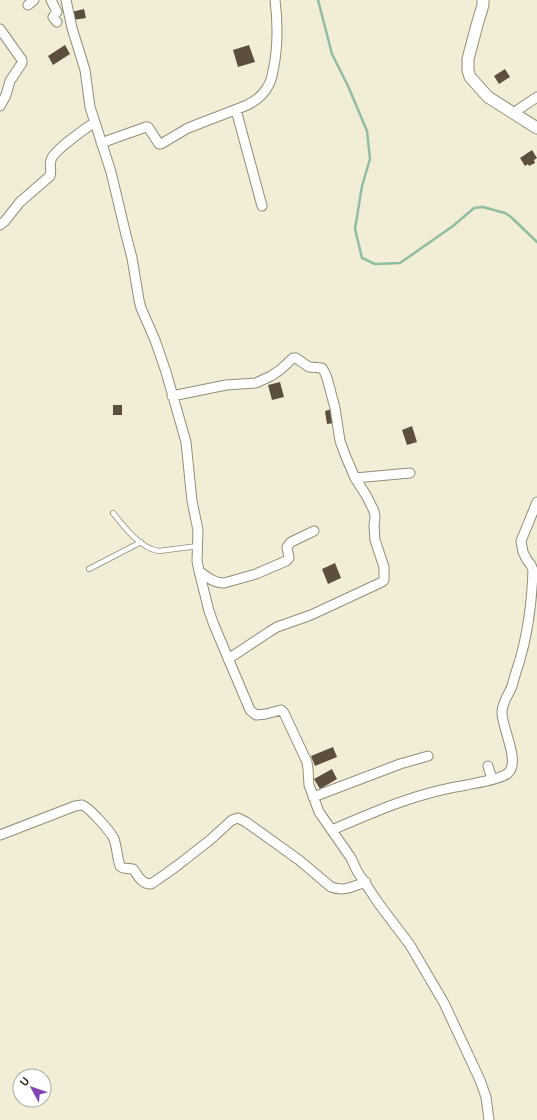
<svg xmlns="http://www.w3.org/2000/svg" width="537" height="1120" viewBox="0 0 537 1120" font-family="Figtree,sans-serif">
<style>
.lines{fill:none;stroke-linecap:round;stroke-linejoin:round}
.stream{stroke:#91bea3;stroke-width:2.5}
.building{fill:#5d4f40}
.service-casing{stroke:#928e78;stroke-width:6}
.minor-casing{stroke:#928e78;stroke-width:11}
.tertiary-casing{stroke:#928e78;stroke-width:13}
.service{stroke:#fff;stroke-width:4.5}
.minor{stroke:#fff;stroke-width:9}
.tertiary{stroke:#fff;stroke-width:11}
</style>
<rect width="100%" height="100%" fill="#f2edd6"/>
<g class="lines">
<path class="stream" d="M318,0l14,54 16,32 19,45 3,28 -8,27 -7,43 7,29 13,6 25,-1 53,-37 21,-18 9,-1 22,6 6,4 26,25"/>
</g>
<path class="building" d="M84,9l2,9 -13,2 -2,-8z
M65,45l5,9 -17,11 -5,-9z
M249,45l6,17 -17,5 -5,-17z
M505,69l5,8 -11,7 -5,-8z
M532,150l5,8 -3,2 1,3 -6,3 -1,-2 -3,2 -5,-8z
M280,382l4,15 -12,3 -4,-15z
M113,405h9v10h-9z
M332,409l3,14 -8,1 -2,-13z
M412,426l5,16 -10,3 -5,-15z
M335,563l6,15 -13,6 -6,-15z
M333,747l4,10 -22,9 -4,-10z
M332,769l5,10 -17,10 -6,-10z"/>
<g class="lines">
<defs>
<path id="service" d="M113,513c11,14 28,36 46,38l39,-5
M89,569l52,-27"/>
<path id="minor" d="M51,0l6,12 -4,5 4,5
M66,0l6,28 13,42 5,37 21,65 15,63 6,23 7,42 2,8 14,32 11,32 20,70 6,59 6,29 -1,31 2,10 10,40 5,14 36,85 6,5 10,-1 15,-4 3,3 23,49 1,7 1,16 10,27 32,46 6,13 22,33 31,41 34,58 36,77 6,17 3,23
M28,5l6,-5
M0,29l22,31v3l-12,18 -4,14 -6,11
M236,110l26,96
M514,114l5,-5 18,-12
M101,143l45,-16h2l11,17h2l27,-16 57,-22c9,-4 18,-10 23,-20 3,-4 4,-10 5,-15 5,-23 5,-47 2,-71
M0,225l5,-4 15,-19 30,-26c2,-5 -1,-11 1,-16 2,-9 35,-32 44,-38
M172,396l54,-11 30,-2 15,-7 9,-6 13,-12h3l13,9 13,1 3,5 2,5 8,30 5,33 6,16 9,21 11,17 8,16 1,6 -1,9 1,14 9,27v13l-2,2 -71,33 -34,12 -8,5 -41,27
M355,478l55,-5
M199,571c8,6 15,12 25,12l32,-9 30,-13 3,-3 -2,-11 4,-5 23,-11
M488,766l4,13
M313,797l87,-33 28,-8
M332,830c44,-19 87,-38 135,-45 9,-2 35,-6 41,-12 13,-11 -7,-47 -6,-61 0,-9 7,-18 10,-26 2,-7 4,-15 7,-23 9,-30 13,-62 14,-93l-2,-5 -4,-5 -4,-8 -2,-11 16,-39
M0,835l75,-29 7,-1c7,2 29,27 32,34 3,8 3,18 6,27l3,2 10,1c5,6 8,15 18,15l16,-11 11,-8 32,-25 22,-20 6,-2 8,4 53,38 32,27c14,5 22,-1 35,-5"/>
<path id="tertiary" d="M483,0v5l-6,20 -9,34v11l2,7 18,20 49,31"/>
</defs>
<use href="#service" class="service-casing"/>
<use href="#minor" class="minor-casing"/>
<use href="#tertiary" class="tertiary-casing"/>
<use href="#service" class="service"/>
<use href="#minor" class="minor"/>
<use href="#tertiary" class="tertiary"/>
</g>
<g transform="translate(32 1088) rotate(310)"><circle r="19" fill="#ffffff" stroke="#abaaa6"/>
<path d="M0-3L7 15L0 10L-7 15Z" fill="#8243b8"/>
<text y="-6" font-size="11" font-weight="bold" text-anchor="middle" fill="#2c2a21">U</text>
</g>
</svg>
